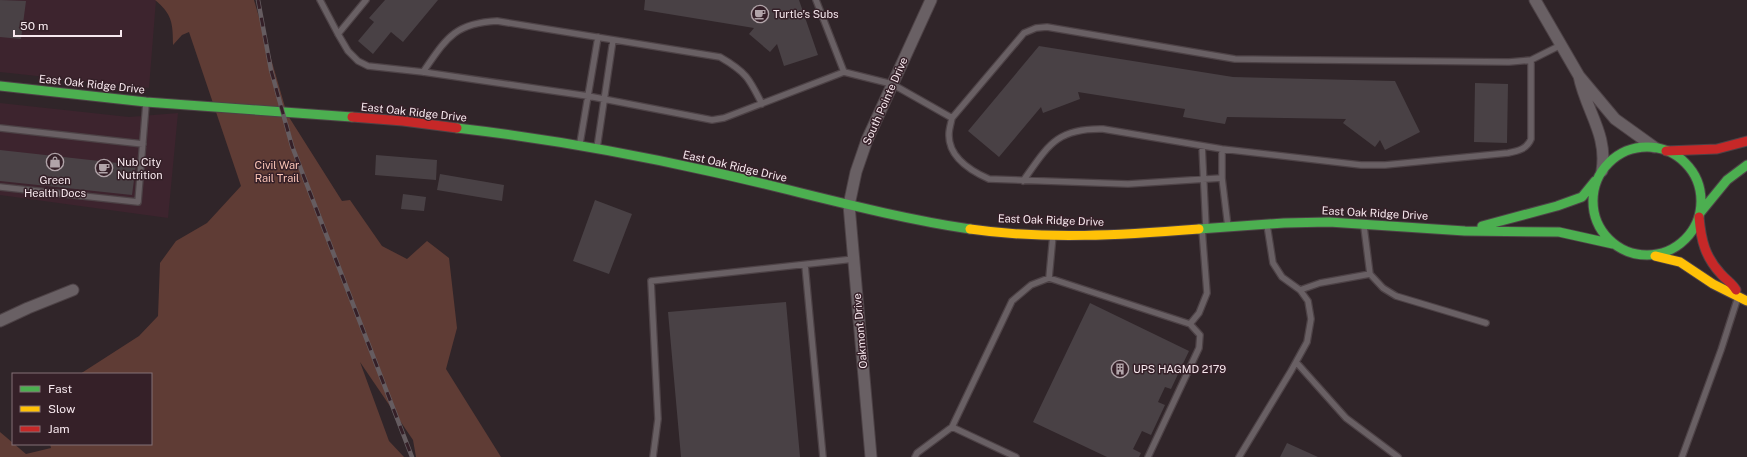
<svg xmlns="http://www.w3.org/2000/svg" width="1747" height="457" viewBox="0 0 1747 457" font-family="'Public Sans',sans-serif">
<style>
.built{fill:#3d242e}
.green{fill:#5f3c35}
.building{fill:#494145}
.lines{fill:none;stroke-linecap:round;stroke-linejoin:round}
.lane-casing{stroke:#4d4246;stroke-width:8}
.street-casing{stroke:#4d4246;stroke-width:13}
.fast-casing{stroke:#4d4246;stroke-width:11}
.slow-casing{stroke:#4d4246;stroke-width:11}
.jam-casing{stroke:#4d4246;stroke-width:11}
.lane{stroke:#696064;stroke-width:5.5}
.street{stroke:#696064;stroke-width:11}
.fast{stroke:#4caf50;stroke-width:9}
.slow{stroke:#ffc107;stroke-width:9}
.jam{stroke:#c62828;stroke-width:9}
.rail-casing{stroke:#655c60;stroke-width:4.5}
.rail{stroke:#352028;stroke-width:3;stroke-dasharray:9;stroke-linecap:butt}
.labels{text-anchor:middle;stroke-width:3;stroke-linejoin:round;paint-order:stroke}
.poi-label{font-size:11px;fill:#f7e8ee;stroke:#352028;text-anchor:start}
.street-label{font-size:11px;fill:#f7e8ee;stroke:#352028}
.park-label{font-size:11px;fill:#fcc5b7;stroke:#352028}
</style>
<rect width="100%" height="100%" fill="#302529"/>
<path class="built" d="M0,0h156l-7,88 -149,-16z
M0,103l129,14 49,-4 -10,105 -168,-23z"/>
<path class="green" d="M155,0h99l33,114 55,87 8,-1 32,46 25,13 20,-18 22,17 8,70 -11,41 55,88h-85l-3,-17 -53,-78 29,79 15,16h-404v-25l26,22 25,-6 -1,-4h101v-70h-71l59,-38 19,-20 2,-53 16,-22 31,-18 34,-37 -52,-154 -7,3 -9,10c0,-22 -1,-31 -18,-45z"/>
<path class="building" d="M0,0l26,1 -5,38 -21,-2z
M385,0h53l-35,42 -12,-10 -18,22 -15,-13 16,-19 -5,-4z
M645,0h154l19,55 -34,11 -7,-22 -7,8 -21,-18 5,-6 -110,-18z
M1039,46l194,31 162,4 25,51 -35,18 -5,-10 -5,7 -32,-24 3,-4 -119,-2 -2,7 -42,-7 2,-8 -107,-17 2,7 -37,14 -2,-6 -42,50 -31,-26z
M1475,83l33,1 -1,59 -33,-1z
M0,150l136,15 -4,30 -132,-14z
M376,155l61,5 -1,20 -61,-5z
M440,174l64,11 -2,16 -65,-11z
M403,194l23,3 -2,14 -23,-2z
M595,200l37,14 -23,60 -36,-13z
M786,302l14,155h-119l-13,-145z
M1090,303l99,48 -18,38 -6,-2 -7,15 7,3 -14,30 -9,-4 -9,18 8,4 -2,4h-32l-74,-35z
M1287,443l31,14h-38z"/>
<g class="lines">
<defs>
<path id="lane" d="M320,0l18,34 10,17 10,10 10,5 55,6 165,24 124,24 12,-2 120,-46 48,12 60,34c-1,5 -3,11 -3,16 -1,23 22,37 40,45l139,5 94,-6
M816,0l28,72
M338,34l28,-34
M423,72c23,-33 31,-49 74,-51l223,36c26,15 29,21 42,47
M952,118l72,-85 12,-5 11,-1 188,32 274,3 22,-2 30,-15
M0,128l143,16
M580,143l18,-106
M1202,146l4,82
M597,148l16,-108
M1222,149v29l6,49
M1023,181c25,-35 33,-53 80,-52l119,20 139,16h24l123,-12c10,-2 19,-4 23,-14v-79
M0,187l138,15 8,-98
M805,265l18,192
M1370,274l13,14 13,8 90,27
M1049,278l4,-43
M1300,290l20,-7 50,-9 -6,-47
M1296,362l50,56 52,39
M952,427l64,30
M653,457l5,-38 -7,-138 203,-22
M915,457l2,-4 35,-26 60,-126 19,-16 18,-7 141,46 9,-11 8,-20 -5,-64
M1148,457l51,-109 1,-13 -10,-11
M1239,457l52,-86 16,-29 4,-23 -3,-18 -8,-11 -18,-13 -9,-14 -6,-38
M1682,457l39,-107 17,-53"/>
<path id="street" d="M1535,0l44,76 36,43 39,28
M1579,76c7,35 29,58 23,95
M0,321l28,-13 45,-18
M871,457l-22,-252 7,-33 11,-32 64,-140"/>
<path id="fast" d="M0,86l146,16 206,15
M457,128c86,10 171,25 256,44 86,19 170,44 257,57
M1593 201a54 54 0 1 1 108 0a54 54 0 1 1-108 0Z
M1700,213l27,-33 20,-15
M1482,226l75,-20 25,-9 13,-16
M1199,229l85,-6 45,-1 136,9 94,1 54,12"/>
<path id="slow" d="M970,229c75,11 154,6 229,0
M1655,256l25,6 33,22 34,17"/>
<path id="jam" d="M352,117l51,4 54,7
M1666,151l51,-2 30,-8
M1699,217c2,23 6,40 22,57 5,6 11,9 15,16"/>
</defs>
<use href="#lane" class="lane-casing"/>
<use href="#street" class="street-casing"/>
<use href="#fast" class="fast-casing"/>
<use href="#slow" class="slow-casing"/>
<use href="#jam" class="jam-casing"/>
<use href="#lane" class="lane"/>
<use href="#street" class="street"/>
<use href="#fast" class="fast"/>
<use href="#slow" class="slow"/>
<use href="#jam" class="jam"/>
<defs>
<path id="rail" d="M258,0l13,70 21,76 120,311"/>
</defs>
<use href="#rail" class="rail-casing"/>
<use href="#rail" class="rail"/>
</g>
<defs>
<symbol id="cafe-ring" viewBox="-11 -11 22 22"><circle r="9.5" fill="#352028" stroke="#b1a4a9" stroke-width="1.5"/><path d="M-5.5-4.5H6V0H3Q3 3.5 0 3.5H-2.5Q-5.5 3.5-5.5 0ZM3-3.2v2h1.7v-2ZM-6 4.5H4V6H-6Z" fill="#b1a4a9"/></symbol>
<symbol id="shop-ring" viewBox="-11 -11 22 22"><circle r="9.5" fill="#352028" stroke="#b1a4a9" stroke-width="1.5"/><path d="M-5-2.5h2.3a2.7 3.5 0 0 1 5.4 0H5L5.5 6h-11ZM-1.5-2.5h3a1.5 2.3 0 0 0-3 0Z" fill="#b1a4a9"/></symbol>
<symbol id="building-ring" viewBox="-11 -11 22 22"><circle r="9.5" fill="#352028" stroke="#b1a4a9" stroke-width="1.5"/><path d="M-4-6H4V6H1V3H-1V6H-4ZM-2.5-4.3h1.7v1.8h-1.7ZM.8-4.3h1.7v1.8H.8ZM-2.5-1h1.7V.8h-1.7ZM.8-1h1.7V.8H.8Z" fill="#b1a4a9"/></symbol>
</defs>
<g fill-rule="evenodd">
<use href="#cafe-ring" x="750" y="4" width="20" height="20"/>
<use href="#shop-ring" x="45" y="152" width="20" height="20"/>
<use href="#cafe-ring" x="94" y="158" width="20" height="20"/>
<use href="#building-ring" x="1110" y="359" width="20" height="20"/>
</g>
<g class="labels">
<g class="poi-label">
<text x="773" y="18">Turtle’s Subs</text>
<text x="117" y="166">Nub City<tspan x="117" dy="13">Nutrition</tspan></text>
<text x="55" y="184" text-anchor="middle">Green<tspan x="55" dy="13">Health Docs</tspan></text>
<text x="1133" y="373">UPS HAGMD 2179</text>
</g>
<g class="street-label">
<text transform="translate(92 84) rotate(6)" y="4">East Oak Ridge Drive</text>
<text transform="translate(885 101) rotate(-66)" y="4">South Pointe Drive</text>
<text transform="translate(414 112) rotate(6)" y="4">East Oak Ridge Drive</text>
<text transform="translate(735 166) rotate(13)" y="4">East Oak Ridge Drive</text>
<text transform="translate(1375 213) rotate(3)" y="4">East Oak Ridge Drive</text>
<text transform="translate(1051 220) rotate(2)" y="4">East Oak Ridge Drive</text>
<text transform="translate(860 331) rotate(-95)" y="4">Oakmont Drive</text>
</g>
<g class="park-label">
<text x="277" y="169">Civil War<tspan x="277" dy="13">Rail Trail</tspan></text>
</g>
</g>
<rect x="12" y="373" width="140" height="72" fill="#352028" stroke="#837077"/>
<rect x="20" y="386" width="20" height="6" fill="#4caf50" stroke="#837077"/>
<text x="48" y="393" font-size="12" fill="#f7e8ee">Fast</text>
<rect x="20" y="406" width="20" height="6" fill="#ffc107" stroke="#837077"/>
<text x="48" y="413" font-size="12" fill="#f7e8ee">Slow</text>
<rect x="20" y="426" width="20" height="6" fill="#c62828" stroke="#837077"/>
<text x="48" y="433" font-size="12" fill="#f7e8ee">Jam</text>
<path d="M14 30v6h107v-6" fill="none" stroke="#f7e8ee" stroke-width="2"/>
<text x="20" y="30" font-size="12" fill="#f7e8ee" stroke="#352028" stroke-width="3" paint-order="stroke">50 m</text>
</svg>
